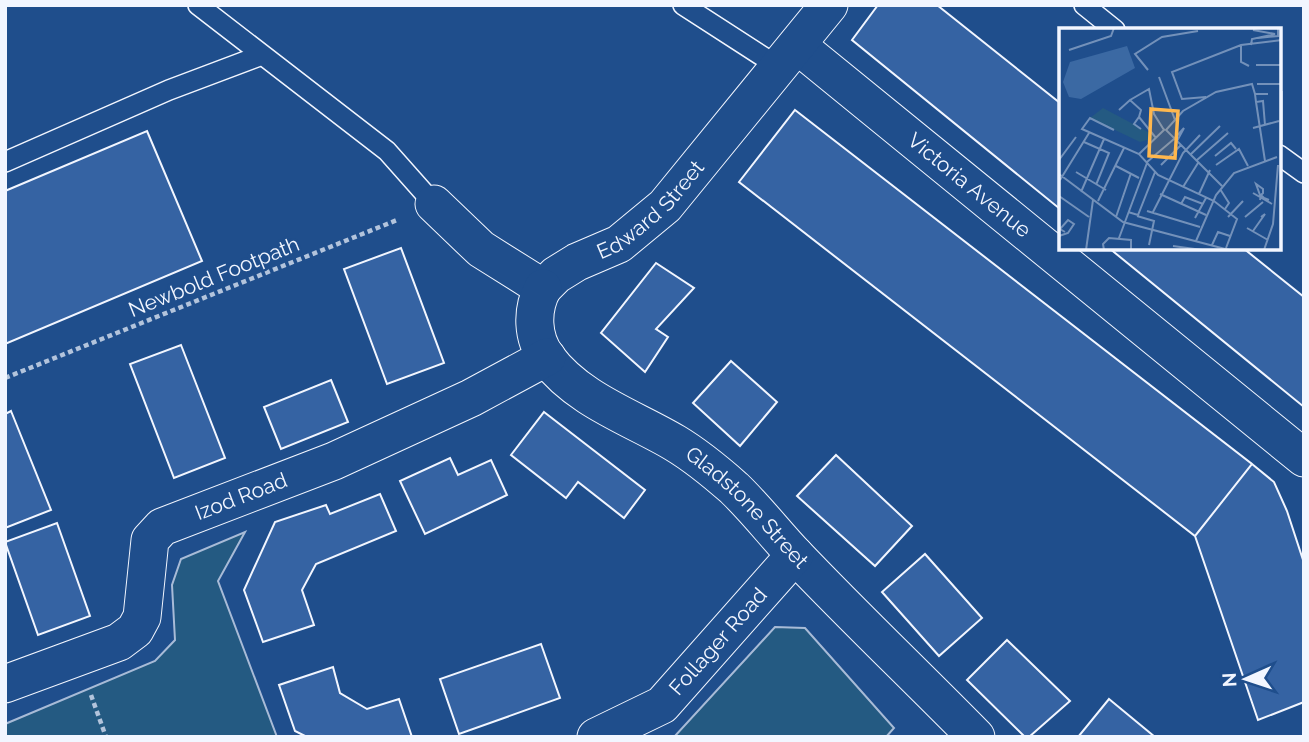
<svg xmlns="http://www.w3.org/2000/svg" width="1309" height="742" viewBox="0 0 1309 742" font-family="Raleway,sans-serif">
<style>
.green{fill:#245a82;stroke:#a8bbd7;stroke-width:2}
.building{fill:#3563a3;stroke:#f2f6ff;stroke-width:2}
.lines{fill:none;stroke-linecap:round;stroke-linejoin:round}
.service-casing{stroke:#f2f6ff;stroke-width:22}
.minor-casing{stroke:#f2f6ff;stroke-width:39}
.path{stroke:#b3c4dc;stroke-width:4.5;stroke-dasharray:5 3.5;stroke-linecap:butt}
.service{stroke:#1f4e8c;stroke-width:19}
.minor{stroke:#1f4e8c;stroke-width:37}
.labels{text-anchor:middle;stroke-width:5;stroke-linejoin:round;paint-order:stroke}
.street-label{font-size:21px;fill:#f2f6ff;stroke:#1f4e8c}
.inset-road{fill:none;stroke:#7391ba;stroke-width:2}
.view{fill:#ffb74d;fill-opacity:0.15;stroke:#ffb74d;stroke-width:3.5}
.inset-edge{fill:none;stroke:#f2f6ff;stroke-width:3.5}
</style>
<rect width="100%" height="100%" fill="#1f4e8c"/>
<path class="green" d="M245,532l-27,49 59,156h-272v-13l150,-63 20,-21 -3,-55 9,-26z
M775,627l30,1 89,100 -8,9h-212z"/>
<path class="building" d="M878,5h59l123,98v106l-208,-169z
M795,110l457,354 -57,72 -456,-354z
M147,131l55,130 -197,83v-153z
M401,248l43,115 -57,21 -43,-115z
M1109,248h134l61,49v110z
M656,263l38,25 -38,41 12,8 -23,35 -44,-39z
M181,345l44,113 -51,20 -44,-114z
M731,361l46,41 -37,44 -47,-43z
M331,380l17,42 -67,27 -17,-42z
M11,411l40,99 -46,18v-114z
M544,412l101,78 -21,28 -46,-36 -12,16 -55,-43z
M836,455l76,71 -37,40 -78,-70z
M450,458l8,17 33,-15 16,35 -82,39 -25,-53z
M1252,464l22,18 13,29 17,52v139l-46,18 -63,-184z
M380,494l16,37 -80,33 -14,26 12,35 -51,17 -19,-52 31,-68 51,-17 4,9z
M57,523l33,93 -52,19 -33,-93z
M925,554l57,64 -43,38 -57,-64z
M1007,640l63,61 -41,36h-4l-58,-57z
M541,644l19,54 -101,36 -19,-55z
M333,667l7,26 27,16 32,-10 13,38h-105l-12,-6 -16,-46z
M1109,699l46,38h-77z"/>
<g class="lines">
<defs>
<path id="service" d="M198,5l189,146 47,53
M683,5l96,62
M1084,5l31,25
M1279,155l25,18
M5,162l164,-72 93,-35"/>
<g id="minor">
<path id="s1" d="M797,45l507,413"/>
<path id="s2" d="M434,204l47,45 62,39 13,-13 21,-13 42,-18 46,-38 164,-201"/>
<path id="s3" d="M543,288c-12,22 -11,50 4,70 31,42 86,60 128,85 20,12 42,30 59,45 22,21 41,46 61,67 59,62 121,121 181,182"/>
<path id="s4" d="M5,684l114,-42 16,-12 7,-13 8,-77 12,-13 172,-66 137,-63 76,-41"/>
<path id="s5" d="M596,737l66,-32 133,-150"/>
</g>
</defs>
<use href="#service" class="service-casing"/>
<use href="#minor" class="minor-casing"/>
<path class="path" d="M5,378l392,-158
M91,695l15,42"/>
<use href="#service" class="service"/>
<use href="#minor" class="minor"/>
</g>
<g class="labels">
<g class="street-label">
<text dy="7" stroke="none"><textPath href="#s1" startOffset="222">Victoria Avenue</textPath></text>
<text dy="7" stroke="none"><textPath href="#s2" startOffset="273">Edward Street</textPath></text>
<text transform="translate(214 277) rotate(-22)" y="7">Newbold Footpath</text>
<text dy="7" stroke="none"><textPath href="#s4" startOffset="336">Izod Road</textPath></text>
<text dy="7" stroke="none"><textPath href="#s3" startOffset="326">Gladstone Street</textPath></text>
<text dy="7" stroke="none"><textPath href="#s5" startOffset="158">Follager Road</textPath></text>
</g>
</g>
<g transform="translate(1059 28)">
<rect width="222" height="222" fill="#1f4e8c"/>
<path d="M44,80l47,25 4,5 -14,4 -50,-24z" fill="#245a82"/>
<path d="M68,18l8,22 -54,31 -12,-2 -6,-15 7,-20z" fill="#3b69a3"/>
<path class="inset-road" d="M199,10l20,-2v-8M182,17v17l8,4M192,17l1,-6 23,-5 -22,-4M10,22l42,-14 3,-8M197,37h26M89,42l-13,-16 27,-17 36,-6M100,49l16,43M198,56h25M223,63v49M147,69l-24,2 -10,-27 69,-27 41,-5M71,72l19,-11 5,25 10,16M197,74l-1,-8h13M60,82l11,-10 11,10 -2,7M206,97l-2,-24 -7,1 9,59M194,100l26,-7M82,101l-7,-5 5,-7 17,21M55,102l-24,-12 -8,11 57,25 19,21 56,26 23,18 -11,29M115,111l10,-11 -7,13M25,114l25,11 -13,32M80,126l26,-25M131,127l30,-29M156,128l16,-13 5,6M0,132l17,-23M138,132l31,-27M88,134l27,-23M102,137l20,-20M157,137l23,-16 9,17M57,138l23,12M17,144l30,18M0,146l64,48 106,28M1,152l29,-47M163,158l-56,-56 17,-19 33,-19 36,-8 3,10M124,159l15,-24M161,161l9,14 -4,6M22,164l23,-53M194,165l19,11M101,166l46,21M140,166l11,-24M0,168l30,21M201,172l1,-5 2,-2v-4l-7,-5 4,11h1l3,3 5,2M39,173l26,-53M122,176l4,-7 18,7M88,183l53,16M69,184l10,3 17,-43M94,184l30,-59 17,-18M78,188l17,5 -5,24M57,189l15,-44M169,189l15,-16M186,189l18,-15M136,190l11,-20M188,200l21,12M194,203l12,-17 -4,3M0,208l9,-3 6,-9 -6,-4 -8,9 5,3M60,210l28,-75M137,213l20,-46 18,-22 43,-16M153,217l6,-13 12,4M114,218l29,4M27,222l7,-50M45,222l-1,-6 6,-6 22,2v10M205,222l9,-26 5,-59"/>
<path class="view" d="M92,81l27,2 -3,47 -26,-2z"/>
<rect width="222" height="222" class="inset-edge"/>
</g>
<rect width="1309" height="742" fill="none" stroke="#f2f6ff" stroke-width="14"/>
<g transform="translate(1246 679) rotate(267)" stroke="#1f4e8c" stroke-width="5" paint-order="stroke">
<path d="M0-5L12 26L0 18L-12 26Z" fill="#f2f6ff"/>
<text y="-10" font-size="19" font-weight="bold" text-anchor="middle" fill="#f2f6ff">N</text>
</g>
</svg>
